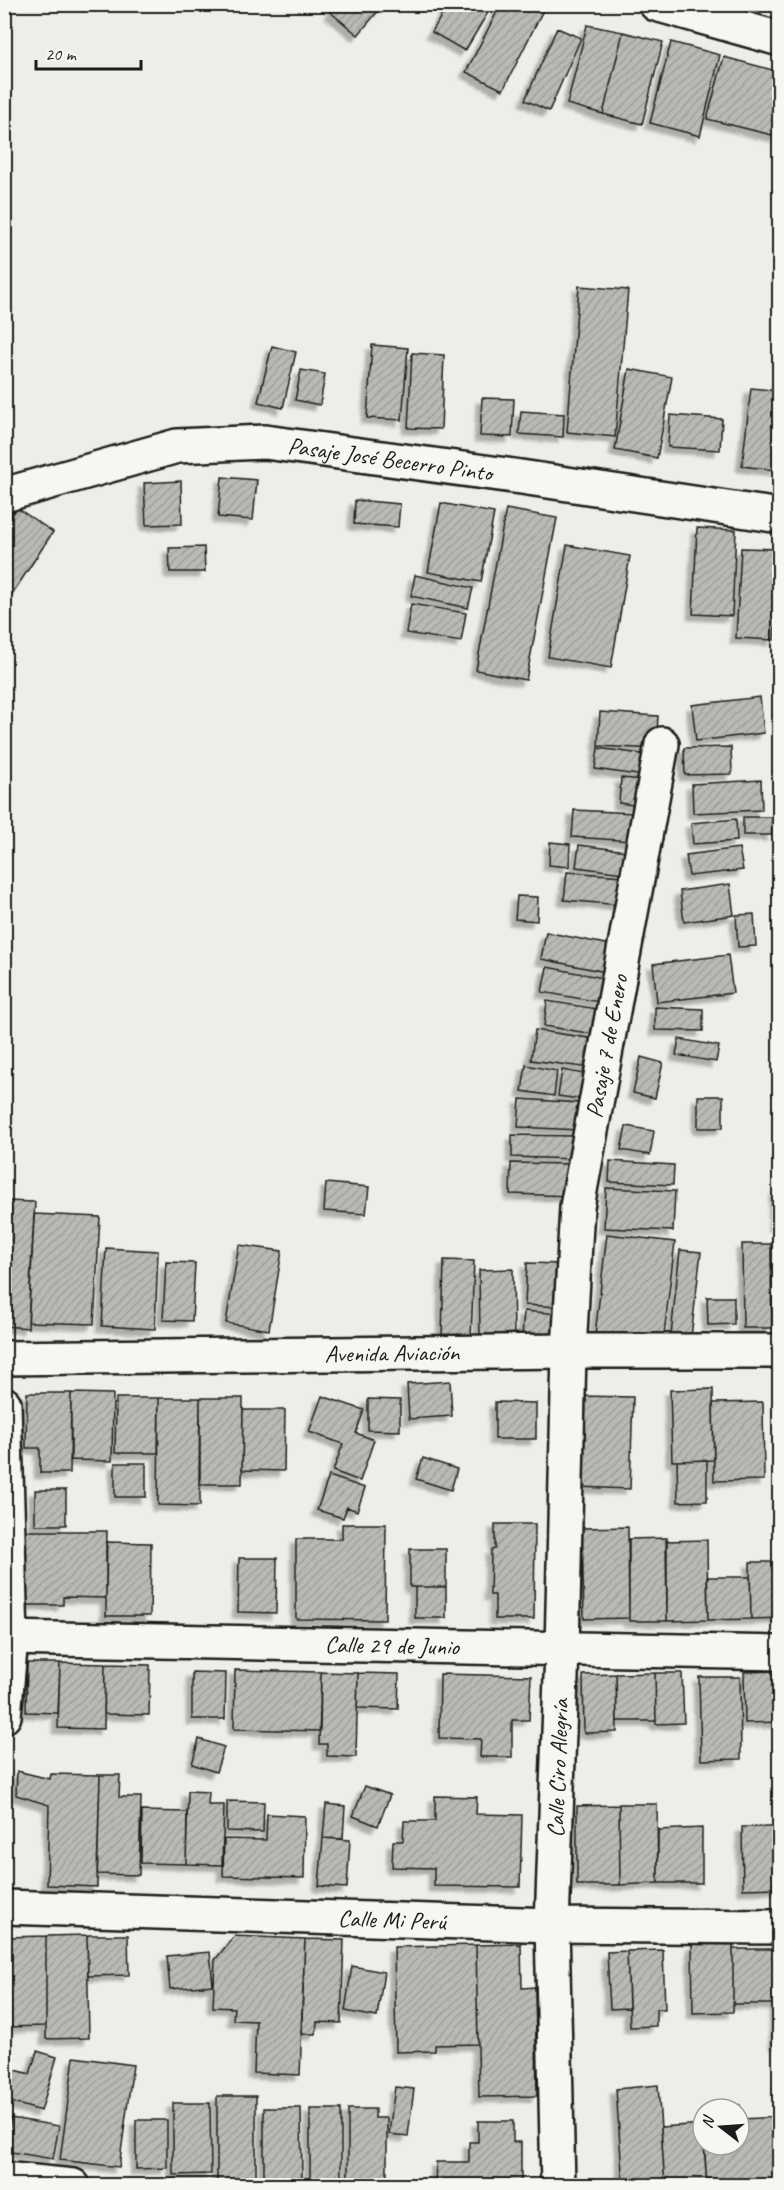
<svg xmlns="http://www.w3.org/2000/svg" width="784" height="2190" viewBox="0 0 784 2190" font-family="Caveat,sans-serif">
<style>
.building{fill:url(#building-hatch);stroke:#1c1c1c;stroke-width:1.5;filter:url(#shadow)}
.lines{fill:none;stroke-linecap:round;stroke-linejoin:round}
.minor-casing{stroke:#1c1c1c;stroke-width:38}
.minor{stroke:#f6f6f2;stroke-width:33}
.labels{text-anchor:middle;stroke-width:6;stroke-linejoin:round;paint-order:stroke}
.street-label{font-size:24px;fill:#1c1c1c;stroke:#f6f6f2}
</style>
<defs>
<pattern id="building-hatch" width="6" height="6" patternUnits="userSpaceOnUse" patternTransform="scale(1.5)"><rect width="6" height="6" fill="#b9b9b6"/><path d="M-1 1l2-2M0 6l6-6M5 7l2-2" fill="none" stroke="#9e9e9c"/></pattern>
<filter id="shadow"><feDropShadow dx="-5.5" dy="5.5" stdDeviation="1.5" flood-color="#0004"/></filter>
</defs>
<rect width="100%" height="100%" fill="#edede9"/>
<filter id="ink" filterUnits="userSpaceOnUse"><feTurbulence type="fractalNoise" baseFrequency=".0167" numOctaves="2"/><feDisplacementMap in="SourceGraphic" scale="12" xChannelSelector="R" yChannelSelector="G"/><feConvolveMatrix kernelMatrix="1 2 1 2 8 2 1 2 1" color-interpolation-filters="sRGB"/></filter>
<g filter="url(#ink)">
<path class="building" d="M336,4h48l-26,31 -28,-23z
M448,4h45l-28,47 -33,-19z
M501,4h36l7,4 -41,82 -37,-18z
M587,25l36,7 -20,82 -36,-10z
M557,28l24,10 -32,73 -24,-11z
M623,32l40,10 -21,82 -39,-10z
M671,42l49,13 -20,81 -50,-13z
M724,57l56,15v52l-4,12 -69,-17z
M579,286l49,4 -13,147 -48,-5z
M372,345l36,3 -6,72 -35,-2z
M272,346l24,6 -13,56 -25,-6z
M412,353l32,2 -3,74 -33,-1z
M629,369l43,8 -15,81 -42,-8z
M301,370l24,4 -5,31 -25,-5z
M751,388l29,3v39l-5,40 -33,-4z
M482,398l32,1 -2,38 -32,-1z
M521,411l43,3 -1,23 -44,-3z
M670,415l52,4 -2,31 -52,-3z
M222,477l35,3 -4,40 -35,-3z
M181,481l1,43 -36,1 -2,-42z
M355,500l45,4 -2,23 -44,-3z
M441,503l53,10 -13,69 -53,-10z
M17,508l36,24 -47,71 -2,-76z
M506,509l51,9 -31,162 -50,-10z
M697,528l39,2 -4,86 -39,-2z
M567,545l63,11 -19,112 -63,-11z
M204,547l1,25h-35l-1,-24z
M741,548l38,1 -5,91 -38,-2z
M415,575l58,13 -5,20 -57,-12z
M411,604l55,9 -5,29 -55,-9z
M760,697l4,36 -68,8 -4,-36z
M600,712l58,4 -2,33 -58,-3z
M731,747l1,27 -47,1 -1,-27z
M598,748l50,7 -3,21 -50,-7z
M621,778l23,2 -3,26 -22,-3z
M761,780l1,30 -69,3 -1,-29z
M574,810l61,3 -2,28 -61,-4z
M743,817h29v18h-29z
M736,819l1,22 -44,3 -2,-21z
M550,842l20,2 -1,23 -20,-2z
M579,845l48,6 -3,22 -48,-6z
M739,848l4,22 -54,6 -3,-21z
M567,872l56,4 -3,29 -56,-5z
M730,884l4,31 -50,7 -4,-31z
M517,896l21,1 -1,24 -22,-2z
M754,914l2,32 -18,1 -2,-32z
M546,932l70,14 -5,27 -70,-14z
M728,955l5,38 -76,9 -4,-38z
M547,967l57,11 -5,24 -57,-10z
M547,1001l51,8 -4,25 -50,-8z
M655,1007l48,2v22l-48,-1z
M535,1030l60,9 -5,29 -59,-8z
M679,1039l40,7 -3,16 -40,-7z
M641,1057l22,6 -8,35 -22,-5z
M526,1065l31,6 -3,25 -32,-5z
M562,1070l28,5 -3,25 -29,-4z
M698,1096h25v32h-25z
M520,1099l60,4 -1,27 -61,-3z
M626,1126l28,5 -4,24 -29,-5z
M512,1135l65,1 -1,23 -64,-2z
M610,1161l64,4 -1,20 -64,-3z
M511,1163l61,1v32l-62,-2z
M326,1183l43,4 -3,27 -42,-3z
M606,1188l69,3 -2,40 -69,-3z
M775,1191h5v34h-6z
M4,1201l31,1 -7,126 -24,-2z
M34,1214l66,3 -6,107 -66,-2z
M607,1234l68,8 -12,101 -68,-8z
M742,1244h29l1,84h-29z
M239,1245l43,6 -13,79 -43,-7z
M106,1248l52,3 -3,78 -53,-3z
M680,1250l21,2 -10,85 -20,-2z
M444,1260l30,1 -3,78 -29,-1z
M166,1262l29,1 -3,58 -29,-1z
M527,1263l36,1 -2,43 -36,-2z
M513,1269l1,67 -34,1 -1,-67z
M707,1297h27v27l-26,1z
M524,1311l37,3 -1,25 -38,-3z
M450,1381l2,35 -43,3 -2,-35z
M713,1389l1,71 -42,1 -2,-71z
M27,1393h44l-1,80h-30v-25h-14z
M71,1393l42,1 -1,67 -41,-1z
M322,1396l42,14 -8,23 18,7 -14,41 -27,-10 10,-27 -34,-12z
M579,1396l54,1 -3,92 -53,-2z
M116,1398h43l-1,55h-43z
M159,1398h41v108l-42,-1z
M200,1398h43l-1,86h-43z
M368,1399l32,1v31l-32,-1z
M495,1402l41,1v36h-41z
M763,1402l1,78 -50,1 -1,-78z
M243,1410h42l-1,61 -42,-1z
M423,1458l34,11 -6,21 -35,-11z
M707,1460v41l-29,1 -1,-41z
M115,1463h31v34h-31z
M329,1476l36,12 -8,23 -10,-4 -4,11 -26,-8z
M35,1490h31v35h-31z
M342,1524h44l-1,96 -89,-1v-80h46z
M495,1524h40l-1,95h-39v-24h-5l1,-45 4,-1z
M628,1527l1,91 -45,1 -2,-91z
M24,1531h83l-1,67 -43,-1v8h-40z
M667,1538v83h-38v-82z
M707,1540l1,80 -41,1 -1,-80z
M106,1542l45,1 -1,73h-44z
M410,1549h36v38h-36z
M239,1558h38l-1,55 -38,-1z
M750,1562h30v56l-29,1z
M707,1577h43l1,42 -43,1z
M415,1587h31v31h-31z
M27,1663h33l-2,50 -32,-1z
M60,1663l45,1 -1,65 -46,-1z
M105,1664l45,1 -1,50 -45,-1z
M235,1670l86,2 -1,59 -86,-2z
M780,1671v51l-35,1 -1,-51z
M192,1672l34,1 -1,46h-33z
M321,1672l37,1 -2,84 -29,-1v-12h-8z
M358,1673l41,1 -1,35 -41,-1z
M655,1673h27l2,50 -28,1z
M655,1673l1,48h-39l-1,-47z
M440,1674l91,2 -2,44h-17v37h-32l1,-18 -42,-1z
M616,1674l1,58 -33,1 -1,-58z
M699,1677h41l1,82 -40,1z
M199,1739l25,8 -8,25 -24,-8z
M17,1771l33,8 1,-5 49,1 -3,112 -50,-2 2,-80 -33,-10z
M100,1775h20l-1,22h22l-2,78 -42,-1z
M365,1786l25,9 -12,31 -25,-10z
M188,1791l21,1 -1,13h16l-2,60 -36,-1z
M435,1796l42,1 -1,17 46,1 -2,72 -86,-1v-18l-42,-1 1,-26h10l1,-20h31z
M227,1801l37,1 -1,30 -36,-1z
M326,1804l19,2 -2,33 -20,-1z
M657,1804l1,79 -38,2 -1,-81z
M619,1805l1,80h-43v-79z
M142,1811l45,1 -1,52 -45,-1z
M267,1814l38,2 -1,62 -81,-2 1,-37 42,1z
M742,1827h38v61l-37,1z
M702,1828v55h-44v-53z
M323,1838l27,2 -3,48 -28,-2z
M87,1935h41l1,40 -41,1z
M87,1935l2,103 -43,1v-103z
M46,1936v90l-40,1 -1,-90z
M234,1936l71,3 -5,136 -46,-2 2,-52 -23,-1 1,-12 -21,-1 2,-47z
M305,1939l39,1 -3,83 -24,-1 -1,12h-15z
M521,1944l1,44 13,-1 2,109 -58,1 -3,-152z
M692,1944h41v68l-40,1z
M476,1945l2,99 -43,1v6l-39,1 -2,-105z
M733,1949h47v55h-47z
M663,1950l2,59h-9v17l-26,1 -3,-76z
M627,1951l2,57 -19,1 -3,-57z
M210,1952l3,33 -43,4 -3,-33z
M352,1966l32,6 -7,45 -32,-6z
M775,2004h5v39h-5z
M37,2051l20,6 -16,54 -37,-11 1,-33 25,7z
M74,2057l59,8 -14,102 -59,-7z
M658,2085l7,101h-42l-7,-97z
M395,2087l19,2 -6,47 -19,-2z
M217,2096h39v85l-39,1z
M173,2103h37l1,71 -38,1z
M740,2105l1,14 39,-2v69h-73l-3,-41h35v-36h-27v-3z
M264,2108h37l1,70h-38z
M310,2109h31v77h-31z
M348,2109h27v9h12v68h-39z
M11,2118l48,8 -6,33 -48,-8z
M136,2120h31v48l-31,1z
M478,2121h35v21h8v44h-86l1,-24h33v-20h9z
M703,2124l4,62h-42l-4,-59z"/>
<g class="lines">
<defs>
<g id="minor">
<path d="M656,4l124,35"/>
<path id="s1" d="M4,495l173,-49 88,-4 256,35 259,39"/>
<path id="s2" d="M4,1358l565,-7h211"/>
<path d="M4,1404l7,234 -7,78"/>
<path id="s3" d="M4,1638l776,15"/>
<path id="s4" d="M4,1907l548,18 228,2"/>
<path d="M4,2179l69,7"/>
<path id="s5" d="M558,2186l-6,-261 10,-275 7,-299 8,-144 85,-463"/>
</g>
</defs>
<use href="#minor" class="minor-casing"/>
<use href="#minor" class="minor"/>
</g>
</g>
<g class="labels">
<g class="street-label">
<text dy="8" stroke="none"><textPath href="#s1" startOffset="394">Pasaje José Becerro Pinto</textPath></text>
<text dy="8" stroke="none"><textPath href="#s5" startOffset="1143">Pasaje 7 de Enero</textPath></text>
<text dy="8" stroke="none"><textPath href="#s2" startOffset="388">Avenida Aviación</textPath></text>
<text dy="8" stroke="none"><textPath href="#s3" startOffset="388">Calle 29 de Junio</textPath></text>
<text dy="8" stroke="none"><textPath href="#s5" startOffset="418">Calle Ciro Alegría</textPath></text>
<text dy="8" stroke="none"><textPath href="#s4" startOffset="388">Calle Mi Perú</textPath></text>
</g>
</g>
<rect width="784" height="2190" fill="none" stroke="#f6f6f2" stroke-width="24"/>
<rect x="12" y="12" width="760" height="2166" fill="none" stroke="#1c1c1c" stroke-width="2" filter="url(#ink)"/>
<g transform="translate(721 2127) rotate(287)"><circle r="28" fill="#f6f6f2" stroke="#9f9f9c" stroke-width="1.5"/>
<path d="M0-4.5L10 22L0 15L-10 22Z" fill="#1c1c1c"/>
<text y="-9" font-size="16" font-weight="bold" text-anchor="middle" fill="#1c1c1c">N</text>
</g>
<path d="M36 60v9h105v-9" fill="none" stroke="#1c1c1c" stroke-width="3"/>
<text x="45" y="60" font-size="18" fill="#1c1c1c" stroke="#f6f6f2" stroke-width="4.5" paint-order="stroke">20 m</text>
</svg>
